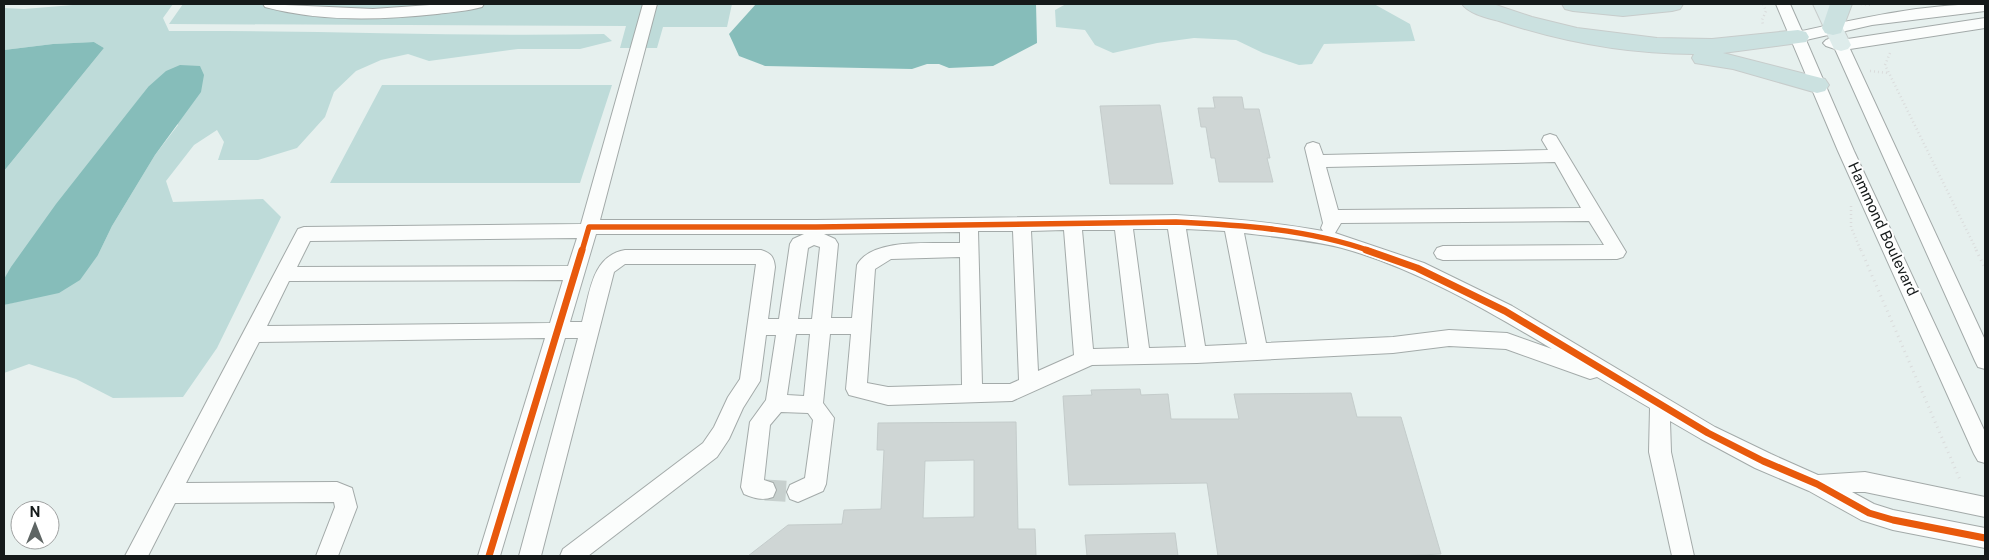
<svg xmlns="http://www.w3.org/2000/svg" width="1989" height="560" viewBox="0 0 1989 560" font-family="'Public Sans',sans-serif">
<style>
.green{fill:#bedbd9}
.water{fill:#86bdba}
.building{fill:#cfd6d5;stroke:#c4cccb;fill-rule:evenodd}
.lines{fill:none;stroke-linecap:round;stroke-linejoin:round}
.minor-tunnel{stroke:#c7d0ce;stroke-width:21;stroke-dasharray:21 10;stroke-linecap:butt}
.minor-casing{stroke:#a3aaa9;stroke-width:2}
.major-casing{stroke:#c7cccb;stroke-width:2}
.highway-casing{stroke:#c7cccb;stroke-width:2}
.path-far1{stroke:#dadcdc;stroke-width:2.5;stroke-dasharray:1 3;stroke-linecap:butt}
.path{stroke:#dadcdc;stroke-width:3;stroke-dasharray:1 4.5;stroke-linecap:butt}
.minor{fill:#fbfdfc;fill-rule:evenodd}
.major{fill:#deeceb;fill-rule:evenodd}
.highway{fill:#cbe1e0;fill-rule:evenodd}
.cycleway-far1-casing{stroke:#fff;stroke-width:8}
.cycleway-casing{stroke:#fff;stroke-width:10}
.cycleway-far1{stroke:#e8590c;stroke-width:5.5}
.cycleway{stroke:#e8590c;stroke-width:7}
.labels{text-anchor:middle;stroke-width:4;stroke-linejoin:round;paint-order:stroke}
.street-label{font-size:15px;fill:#151a1a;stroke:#fff}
</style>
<rect width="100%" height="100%" fill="#e6f0ee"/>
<path class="green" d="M85,4h88l-10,14 6,13c145,-1 290,6 435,3l8,7 -32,8h-62l-89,12 -21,-7 -27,6 -25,11 -22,21 -9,25 -28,31 -39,12h-40l6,-18 -7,-12 -23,15 -28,36 7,21 90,-3 18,18 -64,131 -34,49 -70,1 -37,-19 -47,-15 -25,9v-68l19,-5 75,-45 14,-29 43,-71 23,-30 -30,-38 -144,192v-108l100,-123 -10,-6 -41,2 -49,6v-42l20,1z
M183,4h549l-5,23h-64l-6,21h-37l6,-22 -457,-2z
M1066,4l161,1 147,-1 36,20 5,17 -91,3 -12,20 -13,1 -36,-12 -27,-13 -42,-2 -37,5 -44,10 -18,-8 -10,-15 -29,-3 -1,-17z
M382,85h230l-32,98h-250z"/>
<path class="water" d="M756,4h280l1,39 -44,23 -44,2 -10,-4h-12l-15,5 -147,-3 -26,-10 -10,-22z
M94,42l10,6 -100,123v-121l49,-6z
M180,65l20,1 4,9 -3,17 -46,63 -43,71 -14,29 -18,25 -21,13 -55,12v-26l7,-12 45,-63 92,-117 18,-16z"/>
<path class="building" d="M1213,97h29l2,12h15l11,49h-3l6,24h-54l-4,-24h-4l-5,-31h-5l-3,-19h17z
M1160,105l13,79h-63l-10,-78z
M1140,389l1,6 27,-1 3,25h68l-5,-25 117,-1 6,24h44l40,137 -43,2h-180l-11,-73 -138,2 -6,-89 29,-1 -1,-5z
M1016,422l2,107h17l1,27h-288l40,-31 54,-1 2,-14 37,-1 3,-59h-7l1,-27zM974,460v57l-51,1 2,-57z
M1175,533l3,23h-91l-2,-21z"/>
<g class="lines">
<path class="minor-tunnel" d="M765,490l33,2"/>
<defs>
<path id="minor" d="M263,4l110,5 71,-5h40l-2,3c-14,4 -30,5 -45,7 -57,6 -116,8 -172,-7z
M643,4h14l-57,216h216l360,-5c49,3 98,7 147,16l-2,-3 2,-5 -18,-75 2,-4 6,-2 6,2 4,11 225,-5 -6,-10 2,-4 6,-2 6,2 67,111 3,5 -3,5 -6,2 -174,1 -6,-2 -3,-5 3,-5 6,-2 161,-1 -15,-24 -248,2 -6,10 89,30 88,43 203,121 56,27 47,21 47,-3 120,25v20l-120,-25h-13l22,12 19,6 92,18v20l-92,-18 -32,-10 -52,-29 -54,-23 -54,-29 -31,-18 1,31 23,104h-22l-23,-104 1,-44 -53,-31 -7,2 -84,-30 -57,-3 -56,7 -196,10 -105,2 -80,36 -124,4 -39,-10 -3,-6 5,-55h-21l-7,69 11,15 -8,66 -3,7 -25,11 -8,-3 -3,-7 3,-7 15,-7 8,-58 -5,-7 -27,-1 -11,13 -6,55 9,3 3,7 -3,7c-11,4 -19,1 -29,-3l-3,-7 9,-65 16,-22 10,-65h-10l-6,46 -17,27 -14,31 -12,18 -129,99h-28l3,-7 140,-106 11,-16 14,-30 12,-18 16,-115h-131l-11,8 -73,284h-22l59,-218h-13l-65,218h-22l67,-218 -286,4 -73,141 151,-1 15,6 5,19 -19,49h-22l19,-49 -1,-5 -159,1 -27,53h-23l173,-327 6,-2 277,-3zM1555,162l26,46 -243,2 -12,-43zM1133,229h35l18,118 -37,1zM1186,229l39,2 22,113 -42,2zM1064,230l10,125 -36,16 -7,-140zM1082,230h33l14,118 -36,1zM978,231h35l6,149 -9,4h-28zM960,232v11c-27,1 -88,-6 -103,22l-5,53h-21l7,-74 -3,-5 -11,-5zM1244,233c32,4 66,7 98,15 73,20 145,62 210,101l-45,-16 -58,-3 -56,7 -127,6zM596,234h208l-11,5 -3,5 -11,75h-11l7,-52c-1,-10 -4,-14 -14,-17h-136c-34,6 -35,44 -43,72h-12zM577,238l-9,28 -271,1 13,-26zM814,245l6,2 -8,72h-14l10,-71zM960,257l2,128 -74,2 -21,-4 8,-114 16,-10zM563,280l-13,43 -283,3 22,-45zM796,334h14l-6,62 -17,-1z
M1776,4h14l12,27c60,-13 122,-27 183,-27v7l-113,14 -66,15 48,111 131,281v31l-7,-2 -4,-7 -136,-303z
M1985,18v10l-135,21 135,291v29l-7,-2 -3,-6 -140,-312 -9,-3 -3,-3 3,-3 5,-2 10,2z"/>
<path id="major" d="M1813,4h18l20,41 -3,4 -7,2 -7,-2z"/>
<path id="highway" d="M1462,4h31l39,13 45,11 80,10 55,1 86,-9 8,2 3,5 -3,5 -83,11 102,26 4,6 -4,6 -8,2 -84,-24 -38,-6 -3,-5 2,-4c-66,0 -132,-12 -195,-33 -11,-3 -30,-7 -37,-17z
M1562,4h121l-3,5 -8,2 -49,5 -50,-5 -8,-2z
M1830,4h22l-11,29 -8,2 -8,-2 -3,-5z"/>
</defs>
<use href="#minor" class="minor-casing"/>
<use href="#major" class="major-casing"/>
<use href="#highway" class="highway-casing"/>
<path class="path-far1" d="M1763,4l3,7 -4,9 1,5
M1861,4l11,1
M1890,53l-5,12 92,186
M1870,71l18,2
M1851,206v21l10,24"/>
<path class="path" d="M1861,250l100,232
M1976,250l9,18"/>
<use href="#minor" class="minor"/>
<use href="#major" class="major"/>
<use href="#highway" class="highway"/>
<defs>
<path id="cycleway-far1" d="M582,251l7,-24h227l360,-5c65,3 132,7 194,29"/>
<path id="cycleway" d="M1366,250l51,18 88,43 203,122 55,28 54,23 52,29 24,7 92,18
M489,556l93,-306"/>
</defs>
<use href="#cycleway-far1" class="cycleway-far1-casing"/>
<use href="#cycleway" class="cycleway-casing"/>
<use href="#cycleway-far1" class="cycleway-far1"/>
<use href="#cycleway" class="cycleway"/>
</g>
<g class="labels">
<g class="street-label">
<text transform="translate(1883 229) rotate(65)" y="5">Hammond Boulevard</text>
</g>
</g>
<rect width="1989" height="560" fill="none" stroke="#151a1a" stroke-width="10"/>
<g transform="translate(35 525)"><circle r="24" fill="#ffffff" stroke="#a1a3a3"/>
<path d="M0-4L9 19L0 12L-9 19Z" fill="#5e6564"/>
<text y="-8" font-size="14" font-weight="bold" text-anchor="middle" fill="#151a1a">N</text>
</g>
</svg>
